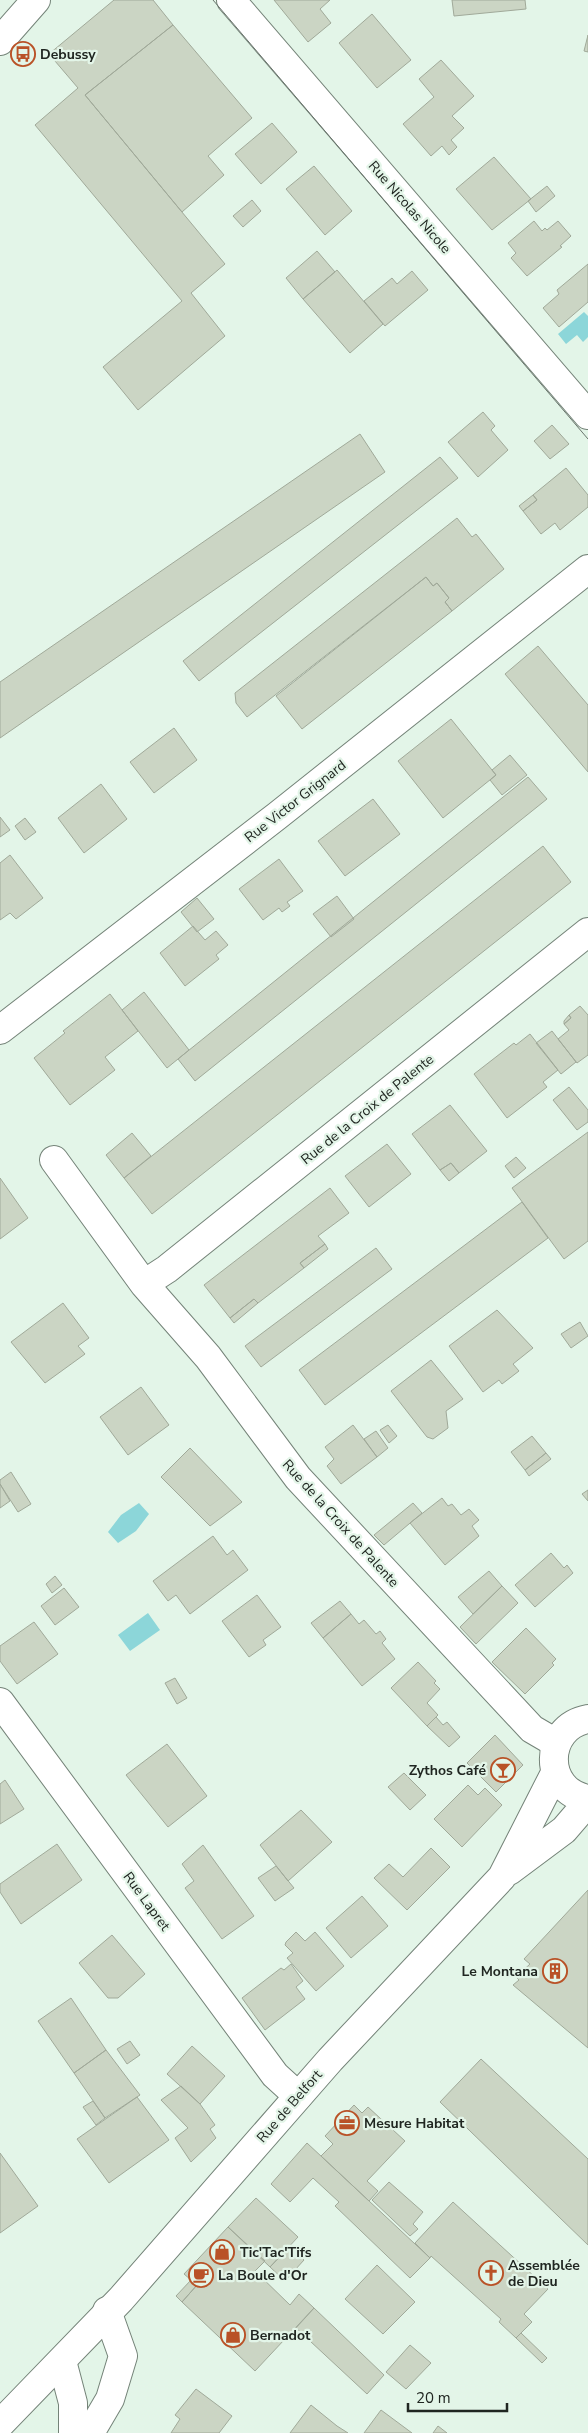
<svg xmlns="http://www.w3.org/2000/svg" width="588" height="2433" viewBox="0 0 588 2433" font-family="'Nunito Sans',sans-serif">
<style>
.water{fill:#8cd6d9}
.building{fill:#cbd5c4;stroke:#a0a999}
.lines{fill:none;stroke-linecap:round;stroke-linejoin:round}
.minor-casing{stroke:#748378;stroke-width:30}
.tertiary-casing{stroke:#748378;stroke-width:30}
.secondary-casing{stroke:#748378;stroke-width:30}
.minor{stroke:#fff;stroke-width:28}
.tertiary{stroke:#fff;stroke-width:28}
.secondary{stroke:#fff;stroke-width:28}
.tram{stroke:#6a756d;stroke-width:1}
.labels{text-anchor:middle;stroke-width:4.5;stroke-linejoin:round;paint-order:stroke}
.poi-label{font-size:14px;font-weight:bold;fill:#202621;stroke:#e3f5e8;text-anchor:start}
.street-label{font-size:14px;fill:#202621;stroke:#e3f5e8}
</style>
<rect width="100%" height="100%" fill="#e3f5e8"/>
<path class="water" d="M584,312l4,4v21l-5,5 -6,-7 -11,9 -8,-10z
M139,1503l10,11 -13,17 -18,12 -10,-11 13,-17z
M148,1613l12,17 -30,21 -12,-16z"/>
<path class="building" d="M114,0h39l20,25 -88,70 140,169 -34,29 34,43 -87,74 -35,-43 79,-66 -147,-176 43,-37 -29,-34z
M274,0h56l-10,9 11,14 -23,19z
M452,0h73l1,9 -72,7z
M372,14l39,46 -34,28 -38,-45z
M173,25l79,93 -44,38 16,19 -42,37 -97,-117z
M588,35v17l-4,-1z
M441,60l33,36 -22,20 12,12 -13,12 6,7 -8,8 -7,-9 -11,10 -28,-32 31,-27 -15,-18z
M272,123l25,29 -36,32 -26,-30z
M494,157l37,42 -39,31 -36,-41z
M314,166l38,45 -27,24 -39,-46z
M547,186l8,10 -19,16 -8,-11z
M252,200l9,11 -18,16 -10,-11z
M534,221l8,10 3,-3 2,2 11,-9 13,15 -11,10 2,1 -35,29 -16,-18 5,-5 -8,-10z
M317,251l18,21 -32,27 -17,-21z
M588,264v38l-29,25 -16,-19 16,-14 -2,-4z
M337,270l46,54 -33,29 -47,-54z
M412,271l16,19 -43,36 -21,-25 28,-23 5,6z
M483,412l12,14 -4,4 17,20 -30,27 -30,-35z
M552,425l17,19 -19,15 -16,-18z
M360,434l25,38 -385,266v-56z
M440,457l18,21 -259,203 -16,-20z
M566,468l22,27v12l-28,23 -5,-7 -14,11 -18,-23 14,-11 -4,-5z
M533,495l4,5 -14,11 -4,-5z
M457,518l15,19 4,-3 28,35 -52,42 -7,-9 4,-4 -12,-15 -4,3 -7,-9 -179,140 -11,-14 -1,-10z
M426,577l7,9 4,-3 12,15 -4,4 7,9 -150,118 -26,-33z
M538,646l50,59v67l-83,-98z
M451,719l45,56 -53,43 -45,-57z
M174,728l23,32 -43,33 -24,-31z
M510,755l17,20 -25,20 -12,-15 6,-5 -4,-5z
M528,777l19,22 -352,282 -17,-22z
M101,784l26,35 -43,34 -26,-35z
M373,799l27,35 -55,42 -27,-35z
M0,817l10,13 -10,7z
M25,818l11,14 -11,8 -10,-14z
M543,846l28,36 -419,332 -28,-36z
M10,855l33,43 -27,21 -6,-6 -10,7v-57z
M279,859l24,32 -16,11 3,4 -8,6 -3,-4 -16,12 -24,-31z
M337,896l17,23 -23,18 -18,-23z
M197,898l17,21 -17,13 -16,-20z
M193,926l12,14 11,-9 12,14 -12,10 3,4 -34,27 -25,-33z
M144,992l45,58 -22,18 -45,-58z
M110,994l28,37 -33,26 10,13 -45,35 -36,-47 31,-25 -2,-2z
M580,1006l8,9v40l-11,8 -19,-24 11,-9 -5,-6 7,-6 -2,-3z
M569,1015l2,3 -7,6v-3z
M552,1031l24,31 -15,12 -25,-31z
M530,1034l28,36 -15,12 4,5 -40,31 -33,-44 40,-31 2,2z
M569,1087l19,23v12l-11,8 -24,-30z
M450,1105l37,46 -28,22 -8,-10 -11,7 -28,-36z
M588,1132v109l-24,18 -52,-71z
M132,1133l19,23 -27,22 -18,-23z
M387,1144l24,30 -42,33 -24,-31z
M516,1157l10,11 -12,10 -9,-12z
M451,1163l8,10 -10,8 -9,-11z
M0,1178l28,40 -28,21z
M330,1188l19,25 -31,23 7,8 -25,19 4,5 -46,35 -4,-4 -24,19 -26,-33z
M522,1202l26,36 -223,167 -26,-35z
M325,1244l3,5 -24,19 -4,-5z
M376,1248l16,21 -131,98 -16,-21z
M254,1299l4,4 -24,20 -4,-5z
M63,1303l26,35 -11,8 7,8 -40,29 -34,-41z
M497,1310l36,38 -20,16 6,7 -17,13 -3,-4 -16,12 -34,-46z
M580,1322l8,14 -17,12 -10,-14z
M431,1360l32,39 -17,12 2,17 -15,11 -6,-2 -36,-46z
M141,1387l28,38 -41,30 -28,-38z
M353,1425l24,32 -36,27 -14,-18 7,-7 -9,-12z
M388,1425l9,11 -8,7 -9,-13z
M376,1431l12,17 -11,9 -13,-18z
M532,1436l14,17 -21,17 -14,-18z
M190,1448l52,54 -32,24 -49,-49z
M546,1453l5,6 -22,17 -4,-6z
M11,1472l20,32 -13,8 -18,-28v-4z
M0,1484l10,17 -10,7z
M588,1490v11l-6,-7z
M442,1498l6,8 4,-2 9,11 8,-6 10,11 -7,6 7,10 -34,29 -35,-42z
M413,1503l9,10 -38,32 -10,-10z
M213,1536l14,19 6,-5 15,20 -58,44 -14,-19 -8,6 -15,-20z
M551,1553l13,15 3,-3 6,8 -38,34 -20,-22z
M489,1571l13,15 -29,28 -15,-17z
M55,1576l7,9 -10,8 -6,-9z
M502,1586l16,17 -42,41 -16,-17z
M64,1588l15,19 -24,18 -14,-19z
M257,1595l24,32 -18,13 3,5 -17,12 -27,-36z
M340,1601l11,13 -28,24 -12,-15z
M351,1614l8,10 5,-4 12,14 4,-3 6,8 -4,4 13,16 -33,27 -39,-48z
M34,1622l24,32 -41,30 -17,-23v-15z
M526,1628l30,31 -4,4 2,2 -29,29 -33,-32z
M418,1662l18,19 -2,2 6,6 -13,14 11,12 -11,11 -36,-38z
M175,1678l12,20 -10,6 -12,-21z
M436,1717l7,8 4,-3 13,15 -11,10 -22,-21z
M495,1735l28,30 -27,27 -29,-29z
M167,1744l40,52 -39,31 -42,-52z
M404,1773l22,22 -16,15 -22,-23z
M5,1780l19,29 -24,15v-40z
M468,1785l10,10 7,-7 17,17 -40,42 -28,-28z
M301,1810l31,32 -44,39 -28,-36z
M57,1844l25,36 -61,44 -21,-32v-8z
M203,1845l51,71 -32,23 -37,-51 9,-7 -12,-17z
M431,1848l19,19 -43,43 -33,-32 15,-14 14,13z
M276,1866l18,22 -19,13 -17,-23z
M588,1890v158l-75,-63 6,-5 -3,-3 14,-13 -6,-5z
M362,1896l26,30 -37,32 -25,-30z
M296,1932l9,9 10,-9 29,34 -28,25 -29,-33 6,-5 -8,-8 1,-3z
M112,1935l33,39 -27,24h-10l-29,-35z
M291,1964l12,17 -7,6 9,12 -40,31 -23,-32 39,-30 3,2z
M71,1998l35,52 -32,23 -36,-52z
M130,2041l10,14 -13,9 -10,-15z
M192,2046l33,30 -25,28 -33,-30z
M106,2050l34,45 -35,23 -31,-45z
M481,2059l107,100v86l-148,-143z
M181,2086l19,18 15,21 -5,4 6,9 -25,24 -16,-24 13,-10 -27,-28z
M137,2097l32,43 -60,43 -32,-44z
M93,2101l12,17 -9,7 -13,-18z
M354,2105l8,8 6,-6 37,34 -38,40 11,10 -9,10 -48,-45 12,-12 -8,-8z
M307,2143l123,115 -20,20 -75,-72 4,-4 -26,-24 -23,24 -19,-18z
M0,2153l38,53 -38,27z
M389,2182l34,30 -10,12 5,5 -8,7 -38,-36z
M256,2198l42,39 -28,30 -42,-40z
M453,2202l95,87 -24,25 8,8 -16,16 -17,-16 2,-3 -70,-63 -1,2 -15,-15z
M228,2227l37,34 -10,10 35,34 9,-11 15,14 -59,63 -73,-69 15,-17 -13,-11z
M290,2246l14,14 -19,21 -15,-14z
M377,2265l38,37 -32,32 -38,-35z
M191,2280l6,5 -15,17 -6,-6z
M314,2308l70,67 -17,19 -71,-66z
M521,2333l26,25 -5,5 -26,-25z
M410,2345l21,18 -25,26 -20,-17z
M196,2389l36,27 -13,17h-48l9,-14 -5,-4z
M311,2405l26,21 11,7h-58z
M381,2410l31,23h-48z
M438,2426l9,7h-14z"/>
<g class="lines">
<defs>
<path id="minor" d="M231,0l357,415
M0,41l36,-41
M0,1030l277,-214 311,-247
M54,1160l90,124 64,73 90,121 234,251 24,14
M144,1284l23,-15 421,-337
M0,1702l275,373 23,21"/>
<path id="tertiary" d="M62,2361l11,42v30
M90,2433l20,-34 13,-43 -16,-45"/>
<path id="secondary" d="M588,1719c-45,8 -46,72 0,80
M509,1871l55,-41 24,-28
M0,2424l121,-125 209,-239 172,-183 53,-104"/>
</defs>
<use href="#minor" class="minor-casing"/>
<use href="#tertiary" class="tertiary-casing"/>
<use href="#secondary" class="secondary-casing"/>
<use href="#minor" class="minor"/>
<use href="#tertiary" class="tertiary"/>
<use href="#secondary" class="secondary"/>
<path class="tram" d="M213,0l375,439"/>
</g>
<defs>
<symbol id="bus-ring" viewBox="-11 -11 22 22"><circle r="9.5" fill="#e3f5e8" stroke="#b95227" stroke-width="1.5"/><path d="M-5-6H5V4H4V6H2V4H-2V6H-4V4H-5ZM-3.5-4V0h7V-4ZM-3.5 1.2v1.5H-2V1.2ZM2 1.2v1.5H3.5V1.2Z" fill="#b95227"/></symbol>
<symbol id="bar-ring" viewBox="-11 -11 22 22"><circle r="9.5" fill="#e3f5e8" stroke="#b95227" stroke-width="1.5"/><path d="M-6-5H6L.8 .8V4.5H3.5V6h-7V4.5H-.8V.8Z" fill="#b95227"/></symbol>
<symbol id="building-ring" viewBox="-11 -11 22 22"><circle r="9.5" fill="#e3f5e8" stroke="#b95227" stroke-width="1.5"/><path d="M-4-6H4V6H1V3H-1V6H-4ZM-2.5-4.3h1.7v1.8h-1.7ZM.8-4.3h1.7v1.8H.8ZM-2.5-1h1.7V.8h-1.7ZM.8-1h1.7V.8H.8Z" fill="#b95227"/></symbol>
<symbol id="office-ring" viewBox="-11 -11 22 22"><circle r="9.5" fill="#e3f5e8" stroke="#b95227" stroke-width="1.5"/><path d="M-6-3h4V-5.5h4V-3h4V5H-6ZM-1-4.5V-3h2v-1.5ZM-6 0V1H6V0Z" fill="#b95227"/></symbol>
<symbol id="shop-ring" viewBox="-11 -11 22 22"><circle r="9.5" fill="#e3f5e8" stroke="#b95227" stroke-width="1.5"/><path d="M-5-2.5h2.3a2.7 3.5 0 0 1 5.4 0H5L5.5 6h-11ZM-1.5-2.5h3a1.5 2.3 0 0 0-3 0Z" fill="#b95227"/></symbol>
<symbol id="church-ring" viewBox="-11 -11 22 22"><circle r="9.5" fill="#e3f5e8" stroke="#b95227" stroke-width="1.5"/><path d="M-1.2-6h2.4v3.5h3.3v2.4h-3.3V6h-2.4V-.1h-3.3v-2.4h3.3Z" fill="#b95227"/></symbol>
<symbol id="cafe-ring" viewBox="-11 -11 22 22"><circle r="9.5" fill="#e3f5e8" stroke="#b95227" stroke-width="1.5"/><path d="M-5.5-4.5H6V0H3Q3 3.5 0 3.5H-2.5Q-5.5 3.5-5.5 0ZM3-3.2v2h1.7v-2ZM-6 4.5H4V6H-6Z" fill="#b95227"/></symbol>
</defs>
<g fill-rule="evenodd">
<use href="#bus-ring" x="9" y="40" width="28" height="28"/>
<use href="#bar-ring" x="489" y="1756" width="28" height="28"/>
<use href="#building-ring" x="541" y="1957" width="28" height="28"/>
<use href="#office-ring" x="333" y="2109" width="28" height="28"/>
<use href="#shop-ring" x="208" y="2238" width="28" height="28"/>
<use href="#church-ring" x="477" y="2259" width="28" height="28"/>
<use href="#cafe-ring" x="187" y="2261" width="28" height="28"/>
<use href="#shop-ring" x="219" y="2321" width="28" height="28"/>
</g>
<g class="labels">
<g class="poi-label">
<text x="40" y="59">Debussy</text>
<text x="486" y="1775" text-anchor="end">Zythos Café</text>
<text x="538" y="1976" text-anchor="end">Le Montana</text>
<text x="364" y="2128">Mesure Habitat</text>
<text x="240" y="2257">Tic'Tac'Tifs</text>
<text x="508" y="2270">Assemblée<tspan x="508" dy="16">de Dieu</tspan></text>
<text x="218" y="2280">La Boule d'Or</text>
<text x="250" y="2340">Bernadot</text>
</g>
<g class="street-label">
<text transform="translate(410 207) rotate(49)" y="5">Rue Nicolas Nicole</text>
<text transform="translate(295 801) rotate(-38)" y="5">Rue Victor Grignard</text>
<text transform="translate(367 1109) rotate(-39)" y="5">Rue de la Croix de Palente</text>
<text transform="translate(341 1523) rotate(48)" y="5">Rue de la Croix de Palente</text>
<text transform="translate(147 1901) rotate(54)" y="5">Rue Lapret</text>
<text transform="translate(289 2106) rotate(-49)" y="5">Rue de Belfort</text>
</g>
</g>
<path d="M408 2403v8h99v-8" fill="none" stroke="#202621" stroke-width="2.5"/>
<text x="416" y="2403" font-size="15" fill="#202621" stroke="#e3f5e8" stroke-width="4" paint-order="stroke">20 m</text>
</svg>
